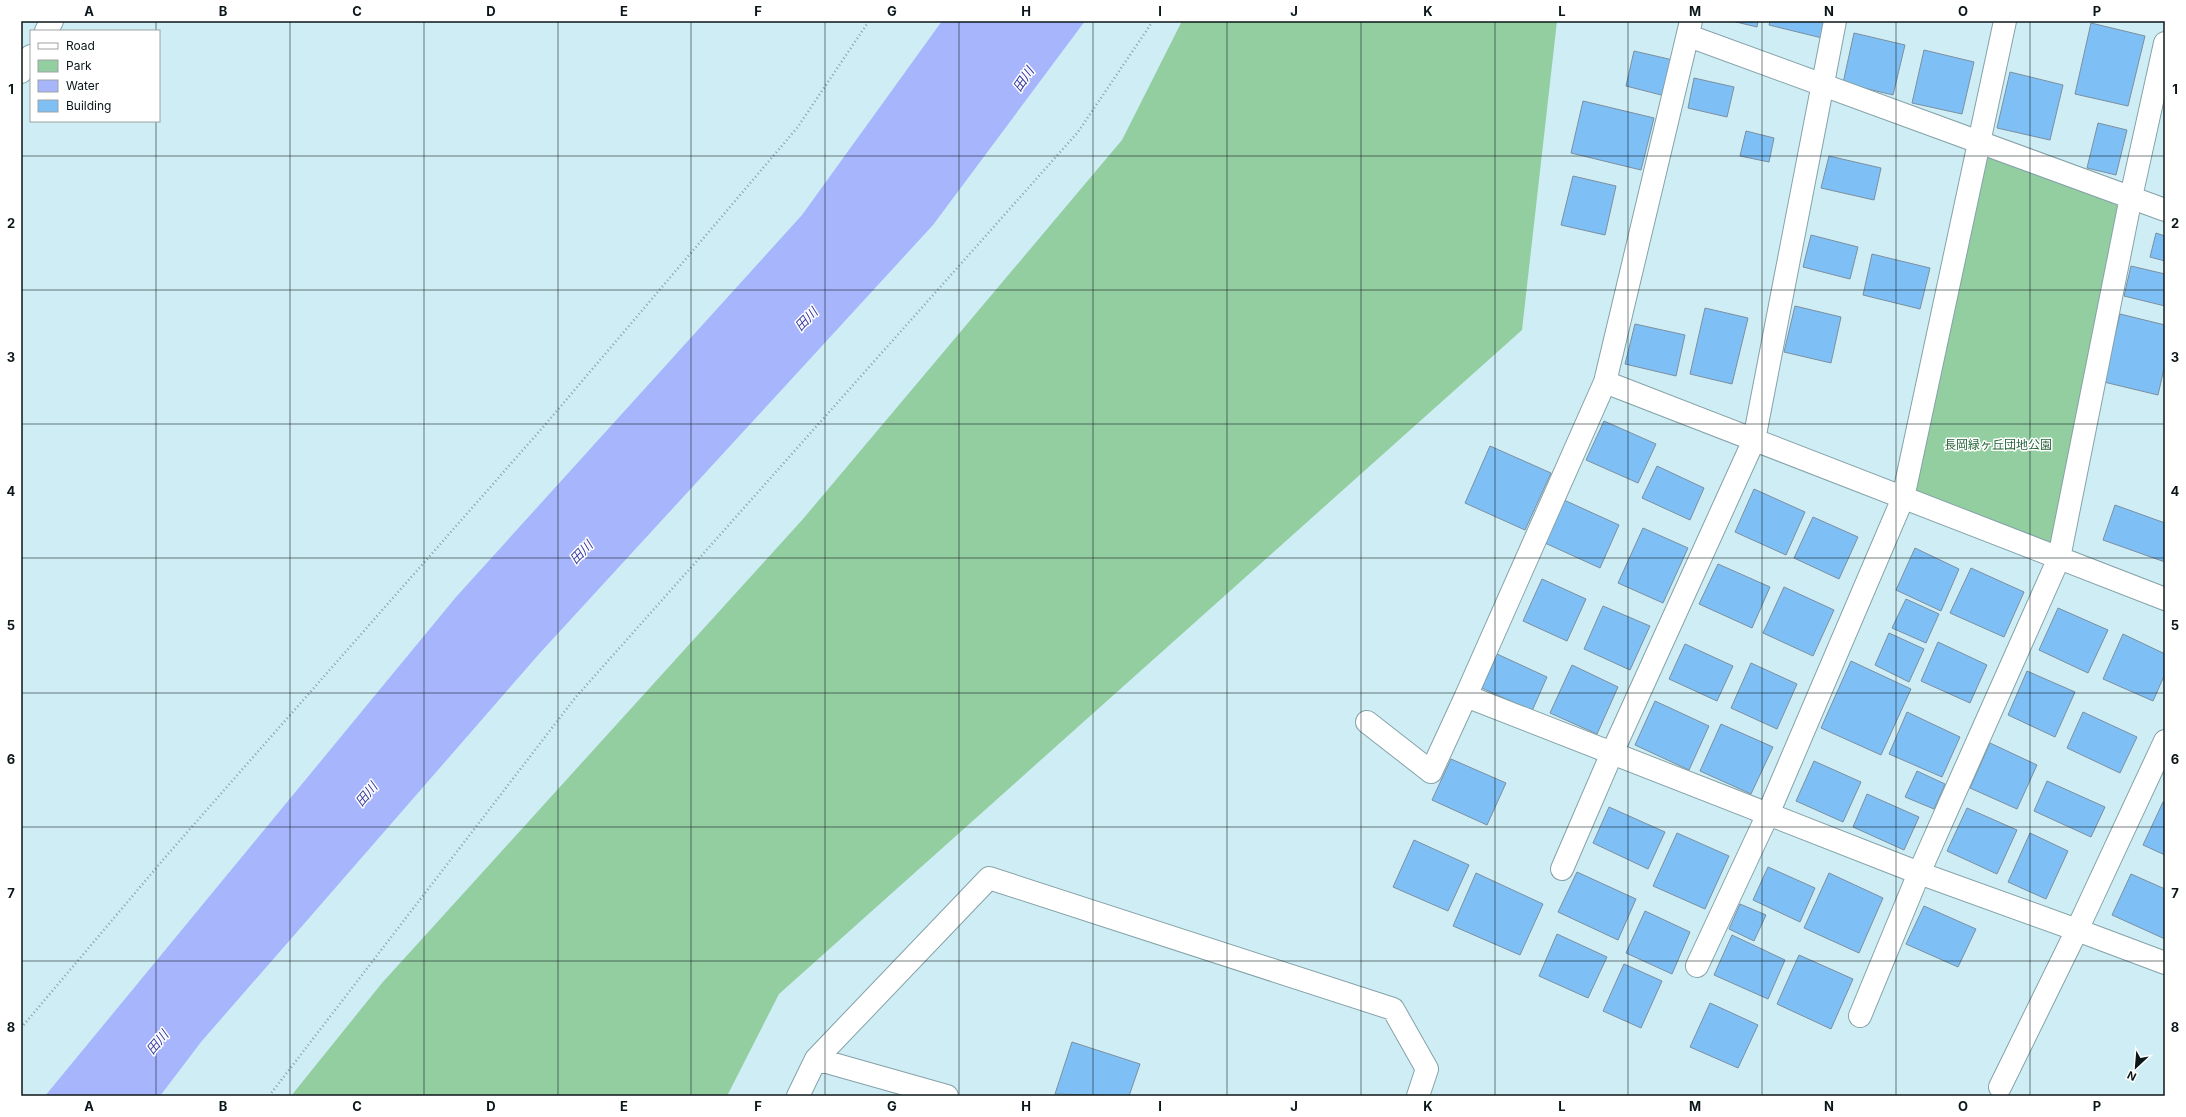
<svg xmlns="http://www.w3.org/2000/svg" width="2186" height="1117" viewBox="0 0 2186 1117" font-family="Inter,'Noto Sans JP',sans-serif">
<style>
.green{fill:#93cea0}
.water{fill:#a7b5fc}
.building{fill:#7ec0f6;stroke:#7c8fa0}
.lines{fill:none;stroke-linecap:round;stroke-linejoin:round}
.minor-casing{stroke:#85a2a8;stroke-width:24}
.path{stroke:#88a0a6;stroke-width:2.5;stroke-dasharray:1 3;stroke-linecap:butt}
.minor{stroke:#fff;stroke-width:22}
.grid{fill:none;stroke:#0b1619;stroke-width:1;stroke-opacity:0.55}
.labels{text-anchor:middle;stroke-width:3;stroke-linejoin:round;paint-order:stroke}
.park-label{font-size:12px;fill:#27653a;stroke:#fff}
.water-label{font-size:13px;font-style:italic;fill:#383ca0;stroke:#fff}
.neatline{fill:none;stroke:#0b1619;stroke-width:1.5}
.grid-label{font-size:13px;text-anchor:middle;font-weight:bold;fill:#0b1619}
</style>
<rect width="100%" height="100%" fill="#ceedf4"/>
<path class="green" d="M1182,21h375l-35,309 -743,664 -52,102h-436l91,-113 421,-464 319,-379z
M1982,149l140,52 -66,349 -146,-56z"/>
<path class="water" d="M942,21h143l-152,204 -394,429 -338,388 -41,54h-115l411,-499 346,-382z"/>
<path class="building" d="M1732,21h26l-1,6z
M1770,21h56l-4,17 -53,-13z
M2091,23l54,13 -17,70 -53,-12z
M1854,33l51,12 -12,50 -50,-12z
M1924,50l50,12 -12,52 -50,-11z
M1634,51l39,9 -8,36 -39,-10z
M2010,72l53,13 -13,55 -53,-12z
M1694,78l40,9 -7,30 -39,-9z
M1583,101l71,17 -13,52 -70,-17z
M2098,123l29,7 -11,45 -29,-7z
M1746,131l28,7 -5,24 -29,-6z
M1829,156l52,12 -7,32 -53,-12z
M1573,176l43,10 -11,49 -44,-10z
M2156,233l9,3v25l-15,-4z
M1811,235l47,12 -8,32 -47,-12z
M1872,254l58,14 -10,41 -57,-14z
M2131,266l34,8v32l-41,-10z
M1795,306l46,11 -10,46 -47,-11z
M1705,308l43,10 -16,66 -42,-10z
M2120,314l45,11v39l-7,31 -54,-13z
M1635,324l50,11 -9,41 -51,-12z
M1604,421l52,23 -18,39 -52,-23z
M1490,446l61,27 -26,57 -60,-27z
M1657,466l47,22 -14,32 -48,-22z
M1754,489l51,23 -19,43 -51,-23z
M1564,500l55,25 -19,43 -55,-25z
M2115,505l50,18v39l-62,-22z
M1813,517l45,20 -19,42 -45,-21z
M1643,528l45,20 -25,55 -45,-20z
M1915,548l44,21 -18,42 -45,-21z
M1718,564l52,23 -18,41 -53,-24z
M1971,568l53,24 -20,45 -54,-24z
M1542,579l44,20 -19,42 -44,-20z
M1784,587l50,23 -21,46 -50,-23z
M1906,599l33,15 -13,29 -34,-15z
M1603,606l47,20 -20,44 -46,-21z
M2058,608l50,22 -20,43 -49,-23z
M1889,633l35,16 -15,33 -34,-17z
M2123,634l42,20v20l-12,27 -50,-22z
M1938,642l49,23 -17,38 -49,-22z
M1685,644l48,22 -16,35 -48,-22z
M1497,654l50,23 -15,34 -50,-23z
M1851,661l60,28 -30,66 -60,-27z
M1751,663l46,21 -20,45 -46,-21z
M1572,665l46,22 -21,47 -47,-21z
M2027,671l48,21 -20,45 -47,-22z
M1655,701l54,25 -20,44 -54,-25z
M1907,712l53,25 -18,40 -53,-23z
M2083,712l54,25 -17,36 -53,-25z
M1721,724l52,23 -22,47 -51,-23z
M1990,743l47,22 -20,44 -47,-21z
M1451,759l55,24 -19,42 -55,-25z
M1814,761l47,21 -18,40 -47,-21z
M1917,771l28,13 -11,25 -29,-12z
M2047,781l58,26 -14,30 -57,-26z
M1867,794l52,23 -15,33 -51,-23z
M2163,802l2,1v52l-22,-10z
M1609,807l56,25 -17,37 -55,-26z
M1967,808l50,22 -20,44 -50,-23z
M1677,833l52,23 -24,53 -52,-23z
M2030,833l38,18 -22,48 -38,-17z
M1414,840l55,25 -21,46 -55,-24z
M1768,867l47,21 -15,34 -47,-22z
M1577,872l59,27 -18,41 -60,-28z
M1476,873l67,31 -23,51 -67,-29z
M1829,873l54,25 -24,55 -55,-25z
M2131,874l34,15v50l-53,-24z
M1740,904l26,11 -12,26 -25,-12z
M1924,906l52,23 -18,38 -52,-23z
M1645,911l45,21 -18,42 -46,-21z
M1557,934l50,23 -19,41 -49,-22z
M1732,935l53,25 -17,39 -54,-24z
M1799,955l54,24 -22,50 -54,-25z
M1624,964l38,17 -21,47 -38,-17z
M1710,1003l48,22 -20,43 -48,-21z
M1072,1042l68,22 -11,32 -74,-2z"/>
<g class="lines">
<defs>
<path id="minor" d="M1691,21l-86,361 -139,314 453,177 158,57 88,-189
M46,31l6,-10
M1689,36l476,174
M21,72l10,-16
M1605,382l560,217
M1367,722l64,50 35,-76
M1562,869l50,-116 142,-313 81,-419
M1697,966l71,-152 135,-316 102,-477
M1860,1016l59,-143 140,-315 72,-361 34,-154
M816,1059l131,37
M2000,1087l77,-157 88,33
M798,1096l18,-37 173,-181 404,131 34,60 -9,27"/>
</defs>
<use href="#minor" class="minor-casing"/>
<path class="path" d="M21,1028l147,-174 376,-428 253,-298 72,-107
M269,1096l306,-398 503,-566 75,-111"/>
<use href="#minor" class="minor"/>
</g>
<path class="grid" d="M156,21v10M290,21v1075M424,21v1075M558,21v1075M691,21v1075M825,21v1075M959,21v1075M1093,21v1075M1227,21v1075M1361,21v1075M1495,21v1075M1628,21v1075M1762,21v1075M1896,21v1075M2030,21v1075M156,121v975M21,156h2144M21,290h2144M21,424h2144M21,558h2144M21,693h2144M21,827h2144M21,961h2144"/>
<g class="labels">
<g class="park-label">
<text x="1998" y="449">長岡緑ヶ丘団地公園</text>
</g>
<g class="water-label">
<text transform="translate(1023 79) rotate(-55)" y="5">田川</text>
<text transform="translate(806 319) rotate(-46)" y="5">田川</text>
<text transform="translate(581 552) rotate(-46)" y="5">田川</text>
<text transform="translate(366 794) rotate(-50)" y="5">田川</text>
<text transform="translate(157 1042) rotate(-50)" y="5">田川</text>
</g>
</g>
<rect width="2186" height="1117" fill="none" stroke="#ffffff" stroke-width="44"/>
<rect x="30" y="30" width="130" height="92" fill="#ffffff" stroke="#9da2a3"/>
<rect x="38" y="43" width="20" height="6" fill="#ffffff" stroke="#9da2a3"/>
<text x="66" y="50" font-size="12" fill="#0b1619">Road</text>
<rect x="38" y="60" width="20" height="12" fill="#93cea0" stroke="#9da2a3"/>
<text x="66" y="70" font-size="12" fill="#0b1619">Park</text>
<rect x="38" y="80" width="20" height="12" fill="#a7b5fc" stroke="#9da2a3"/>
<text x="66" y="90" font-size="12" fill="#0b1619">Water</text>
<rect x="38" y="100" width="20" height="12" fill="#7ec0f6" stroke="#9da2a3"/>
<text x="66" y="110" font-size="12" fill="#0b1619">Building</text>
<g transform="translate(2136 1067) rotate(206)" stroke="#ffffff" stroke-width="3" paint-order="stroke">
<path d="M0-3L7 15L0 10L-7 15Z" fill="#0b1619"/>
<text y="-6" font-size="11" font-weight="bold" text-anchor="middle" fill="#0b1619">N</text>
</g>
<rect x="22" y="22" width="2142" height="1073" class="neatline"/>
<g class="grid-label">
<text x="89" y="16">A</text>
<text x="223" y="16">B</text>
<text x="357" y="16">C</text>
<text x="491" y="16">D</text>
<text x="624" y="16">E</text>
<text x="758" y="16">F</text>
<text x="892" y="16">G</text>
<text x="1026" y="16">H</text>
<text x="1160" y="16">I</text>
<text x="1294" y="16">J</text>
<text x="1428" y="16">K</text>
<text x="1562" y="16">L</text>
<text x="1695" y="16">M</text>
<text x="1829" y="16">N</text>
<text x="1963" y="16">O</text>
<text x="2097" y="16">P</text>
<text x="11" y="94">1</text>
<text x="2175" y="94">1</text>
<text x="11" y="228">2</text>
<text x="2175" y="228">2</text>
<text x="11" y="362">3</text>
<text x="2175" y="362">3</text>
<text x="11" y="496">4</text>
<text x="2175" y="496">4</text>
<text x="11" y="630">5</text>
<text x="2175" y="630">5</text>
<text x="11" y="764">6</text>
<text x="2175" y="764">6</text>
<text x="11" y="898">7</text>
<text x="2175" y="898">7</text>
<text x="11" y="1032">8</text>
<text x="2175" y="1032">8</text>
<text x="89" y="1111">A</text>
<text x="223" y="1111">B</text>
<text x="357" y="1111">C</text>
<text x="491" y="1111">D</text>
<text x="624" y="1111">E</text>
<text x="758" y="1111">F</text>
<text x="892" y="1111">G</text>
<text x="1026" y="1111">H</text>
<text x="1160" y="1111">I</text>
<text x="1294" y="1111">J</text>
<text x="1428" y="1111">K</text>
<text x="1562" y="1111">L</text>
<text x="1695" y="1111">M</text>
<text x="1829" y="1111">N</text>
<text x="1963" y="1111">O</text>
<text x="2097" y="1111">P</text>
</g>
</svg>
